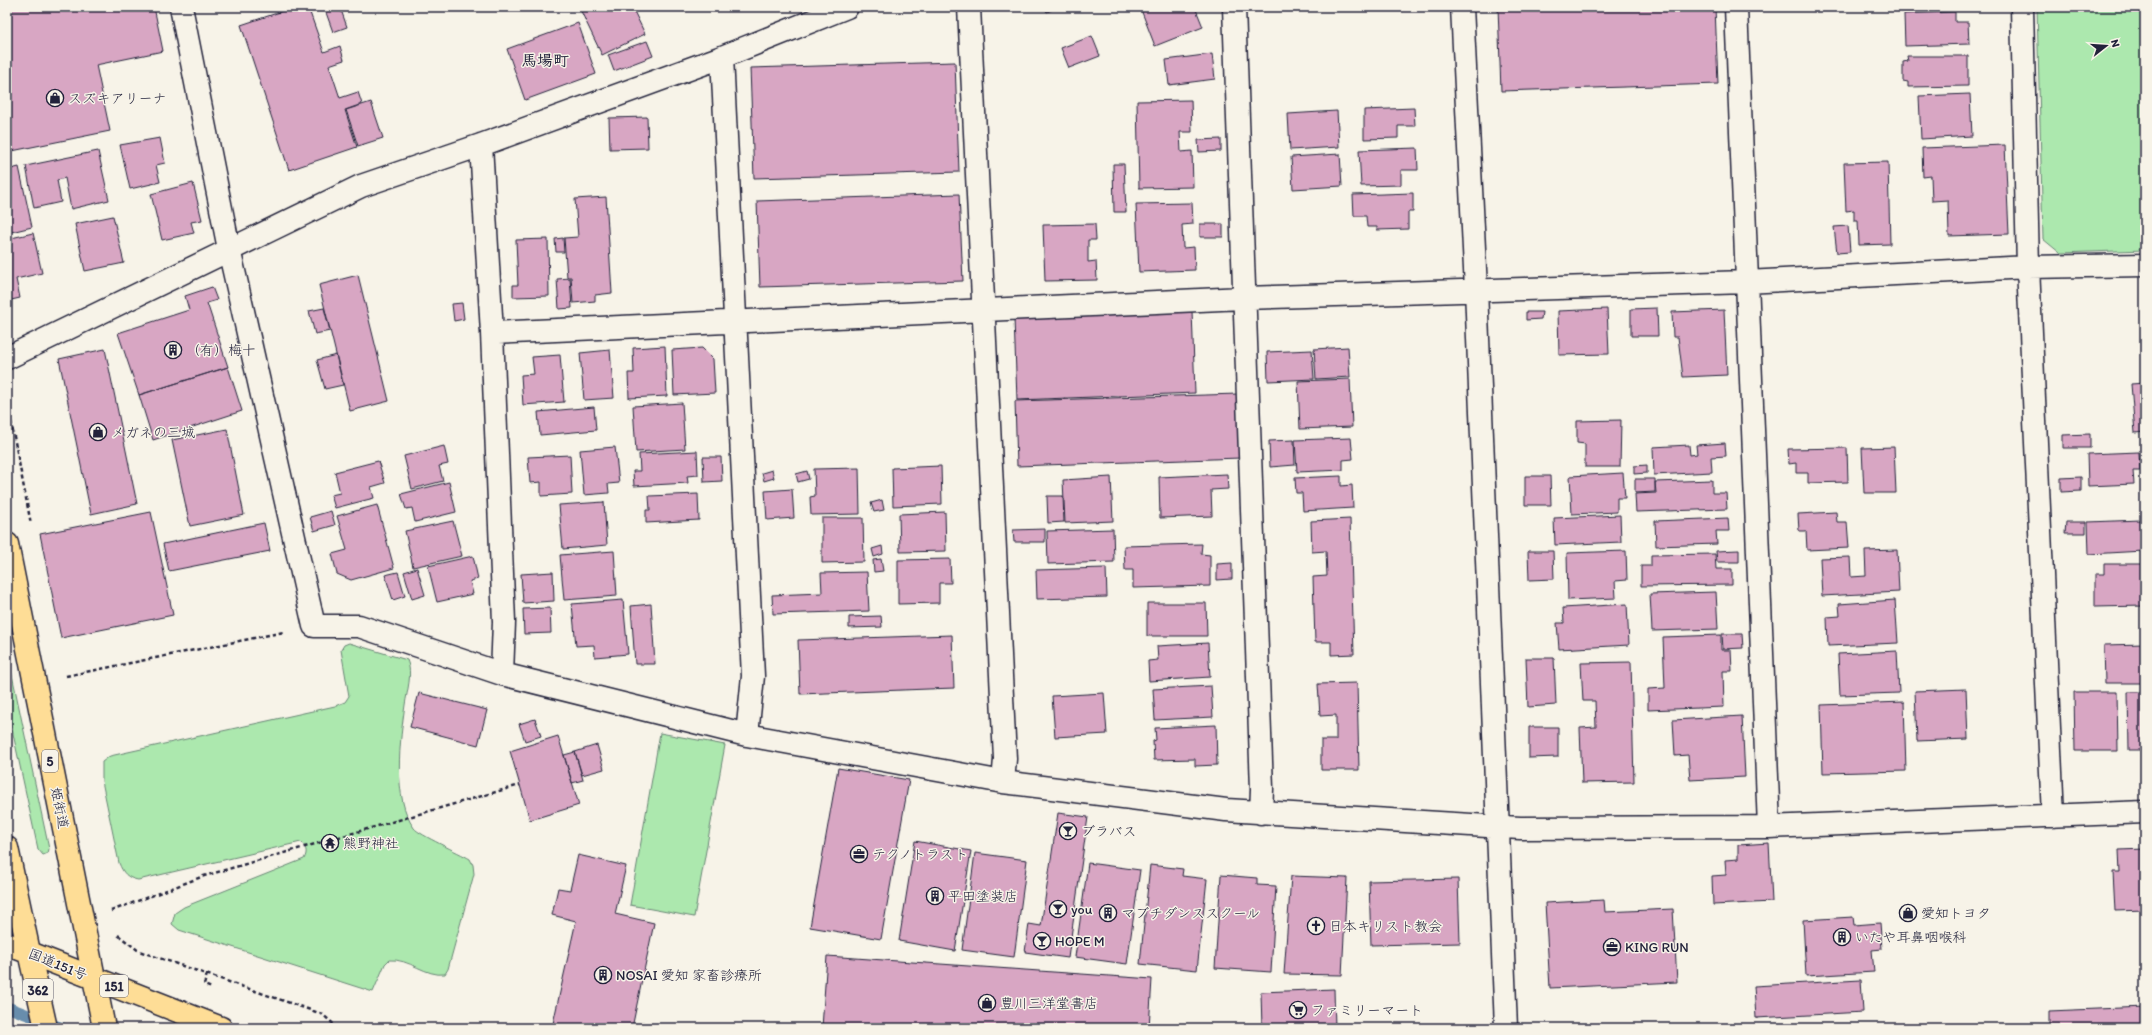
<svg xmlns="http://www.w3.org/2000/svg" width="2152" height="1035" viewBox="0 0 2152 1035" font-family="Itim,'Klee One',sans-serif">
<style>
.green{fill:#ace8ae;stroke:#678574}
.lines{fill:none;stroke-linecap:round;stroke-linejoin:round}
.stream{stroke:#688dac;stroke-width:11}
.building{fill:#d8a6c3;stroke:#22223b}
.minor-casing{stroke:#22223b;stroke-width:25}
.primary-casing{stroke:#22223b;stroke-width:25}
.trunk-casing{stroke:#22223b;stroke-width:25}
.path{stroke:#22223b;stroke-width:2.5;stroke-dasharray:4 3;stroke-linecap:butt}
.minor{stroke:#f7f3e8;stroke-width:22}
.primary{stroke:#fedd96;stroke-width:22}
.trunk{stroke:#fedd96;stroke-width:22}
.labels{text-anchor:middle;stroke-width:3;stroke-linejoin:round;paint-order:stroke}
.shield{fill:#f7f3e8;stroke:#62616f;stroke-width:1}
.shield-label{font-size:13px;font-weight:bold;fill:#22223b}
.poi-label{font-size:14px;fill:#22223b;stroke:#f7f3e8;text-anchor:start}
.street-label{font-size:14px;fill:#22223b;stroke:#f7f3e8}
.quarter-label{font-size:16px;font-weight:bold;fill:#22223b;stroke:#f7f3e8}
</style>
<rect width="100%" height="100%" fill="#f7f3e8"/>
<filter id="ink" filterUnits="userSpaceOnUse"><feTurbulence type="fractalNoise" baseFrequency=".025" numOctaves="2"/><feDisplacementMap in="SourceGraphic" scale="8" xChannelSelector="R" yChannelSelector="G"/><feConvolveMatrix kernelMatrix="1 2 1 2 8 2 1 2 1" color-interpolation-filters="sRGB"/></filter>
<g filter="url(#ink)">
<path class="green" d="M2037,7h108v243l-85,3 -17,-14z
M349,643l58,17c6,13 0,31 -2,45 -5,35 -13,93 9,123 5,7 46,25 56,31l3,6 1,9 -26,95 -3,5c-19,3 -36,-16 -56,-14l-4,4 -12,28 -194,-62 -7,-6 3,-11 9,-6 120,-48c4,-7 2,-12 -3,-17l-163,38c-11,-2 -15,-7 -19,-17l-17,-82v-19l8,-6 225,-50 10,-4 4,-6 -8,-46 3,-5z
M7,651l42,198 -1,4 -5,2 -5,-6 -31,-143z
M660,733l65,12 -31,172 -64,-12z"/>
<g class="lines">
<path class="stream" d="M7,1007l55,21"/>
</g>
<path class="building" d="M7,7h147l9,44 -67,14 14,66 -103,21z
M295,7h13l16,45 16,-6 4,14 -15,5 11,33 18,-6 4,12 -17,6 12,37 -68,23 -48,-145z
M324,7h16l7,20 -14,5z
M579,7h53l13,27 -43,21z
M1044,7h14l-11,5z
M1140,7h55l8,20 -48,19z
M1498,7h217l3,77 -217,7z
M1955,12v10h13l1,22 -64,2 -1,-32z
M578,23l18,51 -71,26 -18,-51z
M1092,36l8,20 -31,12 -8,-20z
M647,41l6,15 -39,15 -6,-16z
M1212,54l3,25 -46,6 -3,-25z
M1907,56h61v30l-60,1v-5l-5,-1v-19l5,-1z
M955,62l4,110 -205,6 -4,-110z
M1970,94l2,42 -51,3 -2,-43z
M1191,100l1,32h-12l1,20 11,-1 1,36 -54,1 -2,-87z
M371,102l12,36 -25,8 -12,-36z
M1414,108l1,18h-17v12l-34,1v-29z
M1337,111l2,36 -49,3 -2,-36z
M647,117l1,31 -38,1 -1,-31z
M160,138l5,25 -9,2 4,17 -30,7 -10,-44z
M1221,139v12l-22,1 -1,-12z
M2005,145l4,89 -60,2 -1,-36 -16,1 -1,-25 -8,1 -1,-29z
M1417,148l1,22h-17v15l-40,1 -2,-36z
M98,151l11,49 -38,9 -6,-31 -8,2 4,22 -27,6 -8,-42z
M1340,154l2,32 -49,3 -2,-32z
M1888,162l2,82 -31,1 -1,-25h-4v-10l-8,1 -2,-48z
M1113,164h11l2,48h-12z
M19,167l13,60 -25,6v-63z
M193,183l9,37 -11,2 3,11 -32,7 -11,-46z
M1413,193v19h-5v17l-31,1v-3h-10l-1,-11h-12l-1,-21z
M959,194l4,87 -203,6 -3,-86z
M606,197l6,96 -17,2v6l-22,2 -2,-26h-4l-3,-39 14,-1 -3,-38z
M1192,203l1,21 -11,1 1,23 11,-1 1,23 -56,2 -3,-68z
M113,216l11,47 -39,8 -10,-47z
M1095,224l1,16h-8v22l8,-1 1,19 -52,1 -2,-56z
M1200,224h23v13h-23z
M1848,226l2,26 -13,1 -3,-26z
M33,233l9,40 -26,6 4,19 -13,3v-62z
M563,238l1,14h-8l-1,-13z
M548,239l1,57 -36,1v-12h5l-2,-45z
M358,275l31,126 -39,10 -31,-126z
M570,278l2,30 -13,1 -2,-30z
M212,287l5,13 -10,3 21,64 -89,28 -21,-62 71,-23 -4,-14z
M462,303l2,16 -10,2 -2,-17z
M324,308l6,23 -15,3 -6,-23z
M1657,308l1,28h-27v-27z
M1607,309l2,45 -50,1 -1,-44z
M1724,310l3,65 -44,2 -5,-40h-5l-1,-25z
M1192,311l3,82 -178,7 -3,-82z
M1526,312h16l-1,7 -15,1z
M665,346l2,50 -38,2 -1,-25h6l-1,-25z
M1348,347l2,30 -34,2 -2,-30z
M702,348l11,11 2,34 -41,2 -2,-45z
M105,349l32,155 -46,10 -32,-155z
M610,350l4,48 -30,2 -4,-47z
M1312,350l2,29 -46,2 -1,-29z
M336,355l7,30 -18,4 -8,-29z
M560,355l4,47 -41,3 -2,-30 13,-1 -2,-17z
M228,367l14,44 -89,29 -14,-45z
M1350,379l2,48 -52,2 -2,-48z
M2145,383v49l-10,1 -4,-49z
M1238,394l2,64 -223,8 -2,-65z
M682,403l3,46 -49,3 -3,-46z
M594,407l2,23 -56,5 -2,-23z
M1621,420l-1,47h-35v-23l-8,-1v-22z
M227,429l17,86 -54,11 -18,-86z
M2090,434v14h-27v-13z
M1351,438l2,21 -10,1v10l-46,2 -2,-32z
M1294,440l1,25 -25,2 -1,-26z
M1725,443l1,13 -15,1 1,15 -58,3 -1,-28 36,-2 1,10 7,-1 -1,-9z
M444,446l4,18 -9,2 4,15 -31,8 -8,-33z
M615,447l4,36 -11,1 1,9 -25,2 -4,-45z
M1894,447l2,46h-32l-2,-45z
M1847,448l1,34 -40,1v-10h-12v-10l-7,1 -1,-15z
M697,451l1,24 -11,1 1,7 -54,3 -1,-15h7l-1,-17z
M2139,452l1,19h-7l1,13 -46,2 -1,-32z
M570,455l2,39 -31,2v-14l-11,1 -2,-26z
M703,457h18l1,24 -18,1z
M378,461l7,22 -14,4 3,11 -39,10 -4,-13 9,-2 -5,-21z
M1647,465v8l-13,1v-8z
M941,466l1,38 -49,2 -1,-38z
M859,468l1,46 -49,1 -1,-18 5,-1 -1,-27z
M772,470l2,8 -10,3 -2,-8z
M807,471l2,8 -11,3 -2,-8z
M1623,473l2,25h-8v14l-45,2 -2,-38z
M1227,474l1,15 -17,1 1,26 -52,2 -1,-41z
M1341,476v10l11,-1 1,23 -50,3 -1,-18h-6l-1,-15z
M1525,476h25l1,29h-26z
M1111,477l2,44 -48,2 -2,-43z
M2081,477v14l-20,1v-14z
M1635,479h20v13l-20,1z
M1712,480v13h14l1,16 -91,3 -1,-18 21,-1 -1,-11z
M449,482l7,30 -41,10 -3,-14 -6,1 -5,-15z
M792,489l2,29 -27,2 -2,-29z
M698,494l1,26 -53,3v-13h4l-1,-14z
M1047,496h16l1,26 -16,1z
M882,500l2,10 -10,2 -3,-9z
M604,502l3,43 -44,4 -4,-44z
M377,505l17,63 -43,12 -14,-6 -5,-20 15,-4 -10,-34z
M331,511l4,14 -21,6 -4,-14z
M151,512l22,103 -112,23 -21,-104z
M945,512l1,39 -46,1 -1,-38z
M1836,512l1,10h10l2,26 -42,2 -1,-19h-7l-1,-17z
M1620,515l1,27 -66,3 -1,-27z
M822,518h41l1,44 -42,1z
M1728,518l1,13h-13l1,13 -61,2 -1,-25z
M1350,519l4,135 -23,1v-13h-16l-2,-65 14,-1 -1,-25 -14,1 -1,-31z
M2141,520l2,31 -54,3 -1,-32z
M453,521l9,35 -49,11 -8,-36z
M2066,522h20v11h-21z
M264,523l6,28 -101,20 -6,-27z
M1045,529v13h-31l-1,-12z
M1113,529l1,33 -66,2 -1,-33z
M1202,544l-1,10 9,1v31l-77,2v-18h-8l-1,-24z
M882,546l1,8 -9,3 -2,-8z
M1739,550v12h-22l-1,-11z
M1897,550l2,42 -77,4 -2,-38 30,-1 1,20 15,-1 -1,-25z
M614,551l3,45 -53,4 -4,-45z
M1528,551h25l1,28 -25,1z
M1626,551l1,29 -12,1 1,17 -48,2 -1,-47z
M1715,554l1,15h16v16l-91,1v-20h10v-11z
M473,556l5,23 -8,2 3,13 -36,8 -9,-36z
M881,559l2,12 -9,1 -1,-12z
M950,559l1,24h-12v20l-41,1v-44z
M1232,563v16l-15,1v-16z
M2104,564h41v42l-50,1v-33h9z
M417,568l8,27 -13,4 -8,-27z
M1106,568l1,29 -70,2 -1,-29z
M398,572l7,24 -12,4 -8,-25z
M553,572l1,29 -31,2 -2,-29z
M867,572l2,39 -96,3 -1,-19 50,-2 -1,-20z
M1716,592l2,37 -66,2 -2,-37z
M623,600l5,54 -33,3 -1,-12 -18,1 -4,-42z
M1895,600l3,43 -70,3 -1,-29 13,-1 -1,-12z
M1147,603h59l1,33h-60z
M651,604l4,60h-20l-4,-58z
M1627,604l2,41 -70,4 -2,-26h7l-1,-15z
M550,608l1,25 -27,1 -1,-25z
M881,616l1,11 -33,1v-11z
M1722,634h20l1,14 -20,1z
M952,635l2,53 -154,6 -2,-54z
M1721,635v15h10l1,21h-9l1,36 -76,3v-21l17,-1 -2,-51z
M1208,643l2,34 -61,4 -1,-20 10,-1 -1,-14z
M2145,644v39h-40l-1,-38z
M1897,651l2,42 -59,2 -2,-41z
M1526,658h28l2,47 -28,2z
M1631,662l3,120 -52,1 -2,-55 16,-1 -1,-26h-12l-2,-38z
M1357,683l2,87h-38v-30h15v-25l-16,1 -2,-32z
M1211,686l2,31 -58,3 -2,-31z
M1966,689l2,50 -51,2 -2,-50z
M2074,692h43l1,59h-43z
M2128,692h17v58h-16z
M419,693l68,17 -9,35 -68,-18z
M1104,693l3,41 -52,3 -3,-41z
M1904,702l2,69 -83,2 -2,-68z
M1742,716l3,61 -55,3 -2,-25 -13,1 -2,-36z
M535,719l6,17 -16,5 -6,-17z
M1216,725l1,40 -22,1v-7l-41,1 -1,-19 3,-1 -1,-12z
M1529,727h29v30l-29,1z
M558,736l21,69 -49,15 -20,-69z
M597,745l7,24 -22,6 -7,-23z
M575,752l8,28 -11,3 -8,-28z
M838,768l71,12 -28,159 -71,-12z
M1058,813l30,4 -20,141 -43,-6 4,-28 12,2z
M915,841l56,10 -16,100 -56,-10z
M1769,843l3,59 -59,3 -1,-29 14,-1 -1,-15 13,-1v-14z
M2145,849v61l-30,1 -2,-39h7l-1,-22z
M975,853l52,7 -13,97 -52,-7z
M578,855l48,11 -11,48 39,9 -22,105h-80l24,-107 -24,-6 6,-27 12,2z
M1088,863l52,7 -13,94 -52,-7z
M1150,865l33,4 -1,7 25,3 -10,91 -57,-6z
M1221,875l36,3v7l19,1 -5,86 -56,-4z
M1291,876l56,2 -5,97 -58,-1z
M1458,879l2,64 -89,2 -2,-64z
M1604,900l1,12 68,-3 4,73 -127,6 -5,-85z
M1853,917l1,8 26,-2 2,26 -10,1 2,22 -68,4 -3,-56z
M827,956l325,23 -3,49h-327z
M1861,980l2,32 -107,6 -2,-32z
M1334,989l1,39h-73l-1,-36z
M2145,1007v21h-96v-17z
M642,1022l27,6h-29z"/>
<g class="lines">
<defs>
<path id="minor" d="M181,7l48,242 85,377h45l143,48 245,61 256,47 223,28 294,18 249,-1 376,-15
M969,7l36,752 -2,23
M1234,7l28,782 -1,24
M1462,7l14,282 30,739
M1736,7l33,820
M2022,7l6,260 25,549
M722,57l31,619 -6,59
M481,145l11,188 12,289 -2,52
M492,333l751,-35 503,-16 282,-15 117,-2
M7,358l354,-172 120,-41 241,-88 125,-50"/>
<path id="primary" d="M7,544l87,434
M7,848l22,104"/>
<path id="trunk" d="M7,944l214,84
M29,952l17,76
M94,978l10,50"/>
</defs>
<use href="#minor" class="minor-casing"/>
<use href="#primary" class="primary-casing"/>
<use href="#trunk" class="trunk-casing"/>
<path class="path" d="M7,401l24,123
M66,676l218,-44
M111,911l93,-35 316,-91
M118,935l21,16 183,63 16,14
M207,974l-3,11 8,3"/>
<use href="#minor" class="minor"/>
<use href="#primary" class="primary"/>
<use href="#trunk" class="trunk"/>
</g>
</g>
<defs>
<symbol id="shop-ring" viewBox="-11 -11 22 22"><circle r="9.5" fill="#f7f3e8" stroke="#22223b" stroke-width="1.5"/><path d="M-5-2.5h2.3a2.7 3.5 0 0 1 5.4 0H5L5.5 6h-11ZM-1.5-2.5h3a1.5 2.3 0 0 0-3 0Z" fill="#22223b"/></symbol>
<symbol id="building-ring" viewBox="-11 -11 22 22"><circle r="9.5" fill="#f7f3e8" stroke="#22223b" stroke-width="1.5"/><path d="M-4-6H4V6H1V3H-1V6H-4ZM-2.5-4.3h1.7v1.8h-1.7ZM.8-4.3h1.7v1.8H.8ZM-2.5-1h1.7V.8h-1.7ZM.8-1h1.7V.8H.8Z" fill="#22223b"/></symbol>
<symbol id="bar-ring" viewBox="-11 -11 22 22"><circle r="9.5" fill="#f7f3e8" stroke="#22223b" stroke-width="1.5"/><path d="M-6-5H6L.8 .8V4.5H3.5V6h-7V4.5H-.8V.8Z" fill="#22223b"/></symbol>
<symbol id="temple-ring" viewBox="-11 -11 22 22"><circle r="9.5" fill="#f7f3e8" stroke="#22223b" stroke-width="1.5"/><path d="M0-6L5-2H3V0L6.5 2.5H4V6H1.5V3h-3V6H-4V2.5H-6.5L-3 0V-2H-5Z" fill="#22223b"/></symbol>
<symbol id="office-ring" viewBox="-11 -11 22 22"><circle r="9.5" fill="#f7f3e8" stroke="#22223b" stroke-width="1.5"/><path d="M-6-3h4V-5.5h4V-3h4V5H-6ZM-1-4.5V-3h2v-1.5ZM-6 0V1H6V0Z" fill="#22223b"/></symbol>
<symbol id="church-ring" viewBox="-11 -11 22 22"><circle r="9.5" fill="#f7f3e8" stroke="#22223b" stroke-width="1.5"/><path d="M-1.2-6h2.4v3.5h3.3v2.4h-3.3V6h-2.4V-.1h-3.3v-2.4h3.3Z" fill="#22223b"/></symbol>
<symbol id="supermarket-ring" viewBox="-11 -11 22 22"><circle r="9.5" fill="#f7f3e8" stroke="#22223b" stroke-width="1.5"/><path d="M-6-5.5h2.5l.6 2H6L4.5 2H-2.5L-4.4-4H-6ZM-1.5 3.2a1.3 1.3 0 1 0 .1 0ZM3 3.2a1.3 1.3 0 1 0 .1 0Z" fill="#22223b"/></symbol>
</defs>
<g fill-rule="evenodd">
<use href="#shop-ring" x="45" y="88" width="20" height="20"/>
<use href="#building-ring" x="163" y="340" width="20" height="20"/>
<use href="#shop-ring" x="88" y="422" width="20" height="20"/>
<use href="#bar-ring" x="1058" y="821" width="20" height="20"/>
<use href="#temple-ring" x="320" y="833" width="20" height="20"/>
<use href="#office-ring" x="849" y="844" width="20" height="20"/>
<use href="#building-ring" x="925" y="886" width="20" height="20"/>
<use href="#bar-ring" x="1048" y="899" width="20" height="20"/>
<use href="#building-ring" x="1098" y="903" width="20" height="20"/>
<use href="#shop-ring" x="1898" y="903" width="20" height="20"/>
<use href="#church-ring" x="1306" y="916" width="20" height="20"/>
<use href="#building-ring" x="1832" y="927" width="20" height="20"/>
<use href="#bar-ring" x="1032" y="931" width="20" height="20"/>
<use href="#office-ring" x="1602" y="937" width="20" height="20"/>
<use href="#building-ring" x="593" y="965" width="20" height="20"/>
<use href="#shop-ring" x="977" y="993" width="20" height="20"/>
<use href="#supermarket-ring" x="1288" y="1000" width="20" height="20"/>
</g>
<g class="labels">
<g class="shield">
<rect x="42" y="750" width="16" height="22" rx="3"/>
<rect x="100" y="975" width="28" height="22" rx="3"/>
<rect x="23" y="979" width="30" height="22" rx="3"/>
</g>
<g class="shield-label">
<text x="50" y="766">5</text>
<text x="114" y="991">151</text>
<text x="38" y="995">362</text>
</g>
<g class="poi-label">
<text x="68" y="103">スズキアリーナ</text>
<text x="186" y="355">（有）梅十</text>
<text x="111" y="437">メガネの三城</text>
<text x="1081" y="836">ブラバス</text>
<text x="343" y="848">熊野神社</text>
<text x="872" y="859">テクノトラスト</text>
<text x="948" y="901">平田塗装店</text>
<text x="1071" y="914">you</text>
<text x="1121" y="918">マブチダンススクール</text>
<text x="1921" y="918">愛知トヨタ</text>
<text x="1329" y="931">日本キリスト教会</text>
<text x="1855" y="942">いたや耳鼻咽喉科</text>
<text x="1055" y="946">HOPE M</text>
<text x="1625" y="952">KING RUN</text>
<text x="616" y="980">NOSAI 愛知 家畜診療所</text>
<text x="1000" y="1008">豊川三洋堂書店</text>
<text x="1311" y="1015">ファミリーマート</text>
</g>
<g class="street-label">
<text transform="translate(60 808) rotate(79)" y="5">姫街道</text>
<text transform="translate(58 964) rotate(22)" y="5">国道151号</text>
</g>
<g class="quarter-label">
<text x="545" y="66">馬場町</text>
</g>
</g>
<rect width="2152" height="1035" fill="none" stroke="#f7f3e8" stroke-width="24"/>
<rect x="12" y="12" width="2128" height="1011" fill="none" stroke="#22223b" stroke-width="1.5" filter="url(#ink)"/>
<g transform="translate(2106 46) rotate(73)" stroke="#f7f3e8" stroke-width="3" paint-order="stroke">
<path d="M0-3L7 15L0 10L-7 15Z" fill="#22223b"/>
<text y="-6" font-size="11" font-weight="bold" text-anchor="middle" fill="#22223b">N</text>
</g>
</svg>
